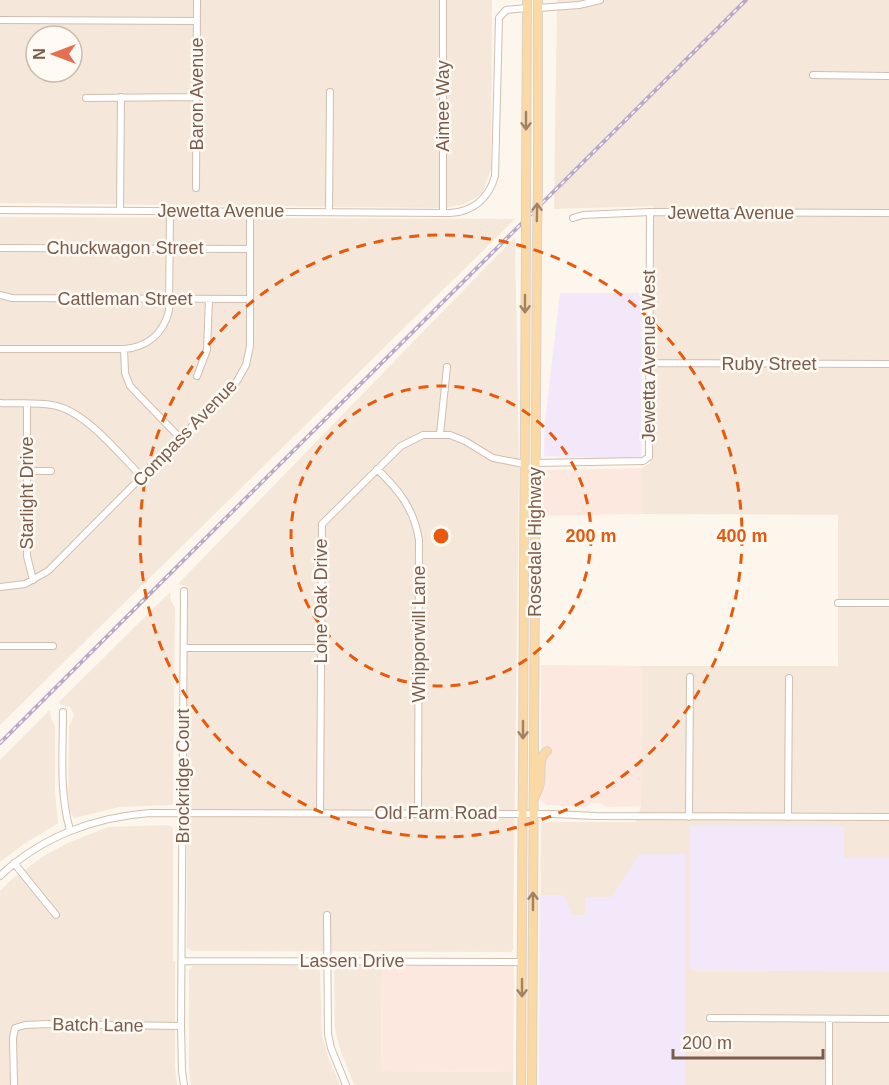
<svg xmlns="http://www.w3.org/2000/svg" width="889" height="1085" viewBox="0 0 889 1085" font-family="Helvetica,sans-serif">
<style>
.residential{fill:#f5e8da;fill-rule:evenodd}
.commercial{fill:#fde8e0}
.education{fill:#f3e8fa}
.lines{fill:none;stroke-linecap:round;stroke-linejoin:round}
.minor-casing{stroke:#d1beb0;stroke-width:8}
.major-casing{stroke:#dad1cd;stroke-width:10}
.minor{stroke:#fff;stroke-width:6}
.major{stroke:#fbd9a5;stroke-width:8}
.rail-casing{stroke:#b9a8c9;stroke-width:4}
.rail{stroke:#fffaf3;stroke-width:1.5;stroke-dasharray:4.5;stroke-linecap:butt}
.major-bridge-casing{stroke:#dad1cd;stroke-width:10;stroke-linecap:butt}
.major-bridge{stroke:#fbd9a5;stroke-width:8}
.oneway{stroke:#a18267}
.ring{fill:none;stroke:#e8590c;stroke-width:3;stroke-dasharray:10 8}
.labels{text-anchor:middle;stroke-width:5;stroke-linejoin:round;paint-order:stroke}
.street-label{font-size:18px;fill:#7a5c4d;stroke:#fffaf3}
.centre{fill:#e8590c;stroke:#fffaf3;stroke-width:3}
.ring-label{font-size:18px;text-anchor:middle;font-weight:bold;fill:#e8590c;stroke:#fffaf3;stroke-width:5;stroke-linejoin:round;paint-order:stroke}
</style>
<rect width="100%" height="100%" fill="#fdf6ec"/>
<path class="residential" d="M0,0h492l-1,169 -9,25 -18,10 -19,4 -445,-5zM36,36h36v36h-36z
M557,0h332v1085h-350l2,-263h95l5,-16 1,-140h196v-151l-196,-1v-46l8,-5 3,-257 -99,3z
M0,217l515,2 -515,506z
M515,237l4,235 -6,478 -2,2 -319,-1 -5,-3v-361l-9,-3z
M170,592l1,9 4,7 -2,195 -2,2 -51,2 -46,11 -4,-7 -2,-18 1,-66 5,-12 -4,-8 -12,-4z
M50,710l1,9 4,7v65l3,32 -34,21 -24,18v-102z
M169,825l4,3v133h2v106l2,18h-177v-194l11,-11 34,-25 23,-12 40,-16z
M193,966h123l4,5 2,64 6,22 12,28h-149l-2,-16v-99z
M339,966h43l-1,105 132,1v13h-159l-15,-39 -4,-18 -1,-57z"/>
<path class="commercial" d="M642,468v46l-101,2 2,-42 3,-4z
M541,665l101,1 -1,140 -35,1 -6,-4h-9l-5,4 -39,-2 -7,-5 4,-17v-23l-3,-11z
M382,962l132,1 -1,109 -132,-1z"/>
<path class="education" d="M560,293h82l-1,166 -97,-3 1,-35z
M690,826h154v32h45v114l-199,-2z
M639,854h46v231h-146l1,-190h23l7,12 1,8h14v-18h27z"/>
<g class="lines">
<defs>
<path id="minor" d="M538,8l41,-3 21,-5
M0,20l197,1
M813,75l76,1
M86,98l111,-1
M196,188l1,-188
M0,210l450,3c23,-1 39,-15 45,-37l4,-158 7,-8 21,-2
M120,210l1,-113
M329,211l1,-119
M443,213v-213
M573,218l10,-3 67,-3 239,1
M0,248l250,1
M0,295l12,3 238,1
M0,349h124c23,-2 39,-15 45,-38l1,-100
M124,349l1,24 5,13 51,53
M650,363l239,1
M197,376l10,-26 2,-51
M0,403c17,1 35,-1 52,2 33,5 67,49 90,72
M27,404v152l6,24
M440,434l7,-67
M535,463l108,-2 6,-4 1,-245
M377,469c22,21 37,40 42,71l-1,273
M27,471h24
M0,587l25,-3 23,-13 189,-190 9,-16 4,-19v-135
M184,591l-3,435 1,45 2,14
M838,603h51
M0,646h53
M184,648h137
M63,712c0,40 -4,80 7,118
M320,813l2,-289 79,-78 22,-11h27l15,6 28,17 31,6
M689,817l1,-140
M788,817l1,-139
M14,863l42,52
M0,876c41,-39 94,-59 150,-63l404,1 42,2 293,1
M327,915l1,119 3,14 15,37
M182,961l340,1
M710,1018l179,1
M14,1085l-1,-47 2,-10 10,-3 23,-1 133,2
M829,1085v-66"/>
<path id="major" d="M538,189v-189
M526,201l1,-201
M535,797c2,-5 5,-11 5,-16 2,-11 -3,-23 7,-30
M521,1085l5,-839
M532,1085l5,-851"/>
</defs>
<use href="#minor" class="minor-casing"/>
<use href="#major" class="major-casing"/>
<use href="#minor" class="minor"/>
<use href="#major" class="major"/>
<defs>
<path id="rail" d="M0,743l746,-743"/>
</defs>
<use href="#rail" class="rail-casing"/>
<use href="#rail" class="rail"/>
<defs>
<path id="major-bridge" d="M526,201v45
M537,234l1,-45"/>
</defs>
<use href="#major-bridge" class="major-bridge-casing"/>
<use href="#major-bridge" class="major-bridge"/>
</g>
<defs><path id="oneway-shaft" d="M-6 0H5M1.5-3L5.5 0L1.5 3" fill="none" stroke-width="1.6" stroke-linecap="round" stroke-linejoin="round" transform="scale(1.5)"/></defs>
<g class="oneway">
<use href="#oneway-shaft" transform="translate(526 121) rotate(90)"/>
<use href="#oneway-shaft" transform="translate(537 212) rotate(-89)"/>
<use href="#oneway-shaft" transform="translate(525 304) rotate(90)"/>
<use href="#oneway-shaft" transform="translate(523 730) rotate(90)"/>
<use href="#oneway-shaft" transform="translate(533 901) rotate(-90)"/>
<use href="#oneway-shaft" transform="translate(522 988) rotate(90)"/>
</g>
<g class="ring">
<circle cx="441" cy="536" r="150"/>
<circle cx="441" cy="536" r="301"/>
</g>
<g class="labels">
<g class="street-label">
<text transform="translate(197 94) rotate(-90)" y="6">Baron Avenue</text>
<text transform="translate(443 106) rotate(-90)" y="6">Aimee Way</text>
<text x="221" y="217">Jewetta Avenue</text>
<text x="731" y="219">Jewetta Avenue</text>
<text x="125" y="254">Chuckwagon Street</text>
<text x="125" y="305">Cattleman Street</text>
<text transform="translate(649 356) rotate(-90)" y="6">Jewetta Avenue West</text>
<text x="769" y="370">Ruby Street</text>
<text transform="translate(185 433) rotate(-46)" y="6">Compass Avenue</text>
<text transform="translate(27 493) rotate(-90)" y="6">Starlight Drive</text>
<text transform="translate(535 542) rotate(-90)" y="6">Rosedale Highway</text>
<text transform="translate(321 601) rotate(-90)" y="6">Lone Oak Drive</text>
<text transform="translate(419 634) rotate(-90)" y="6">Whipporwill Lane</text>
<text transform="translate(183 776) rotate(-90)" y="6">Brockridge Court</text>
<text x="436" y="819">Old Farm Road</text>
<text x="352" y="967">Lassen Drive</text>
<text transform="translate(98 1025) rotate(1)" y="6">Batch Lane</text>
</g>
</g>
<circle cx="441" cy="536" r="9" class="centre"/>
<g class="ring-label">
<text x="591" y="542">200 m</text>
<text x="742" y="542">400 m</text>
</g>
<g transform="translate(54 54) rotate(270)"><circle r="28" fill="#fffaf3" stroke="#cabbb1" stroke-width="1.5"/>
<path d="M0-4.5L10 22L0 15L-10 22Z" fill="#e76f51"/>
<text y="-9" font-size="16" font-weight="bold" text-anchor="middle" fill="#7a5c4d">N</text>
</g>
<path d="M673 1049v9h150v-9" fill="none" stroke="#7a5c4d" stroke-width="3"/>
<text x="682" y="1049" font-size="18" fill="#7a5c4d" stroke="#fffaf3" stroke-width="4.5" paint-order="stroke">200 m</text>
</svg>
